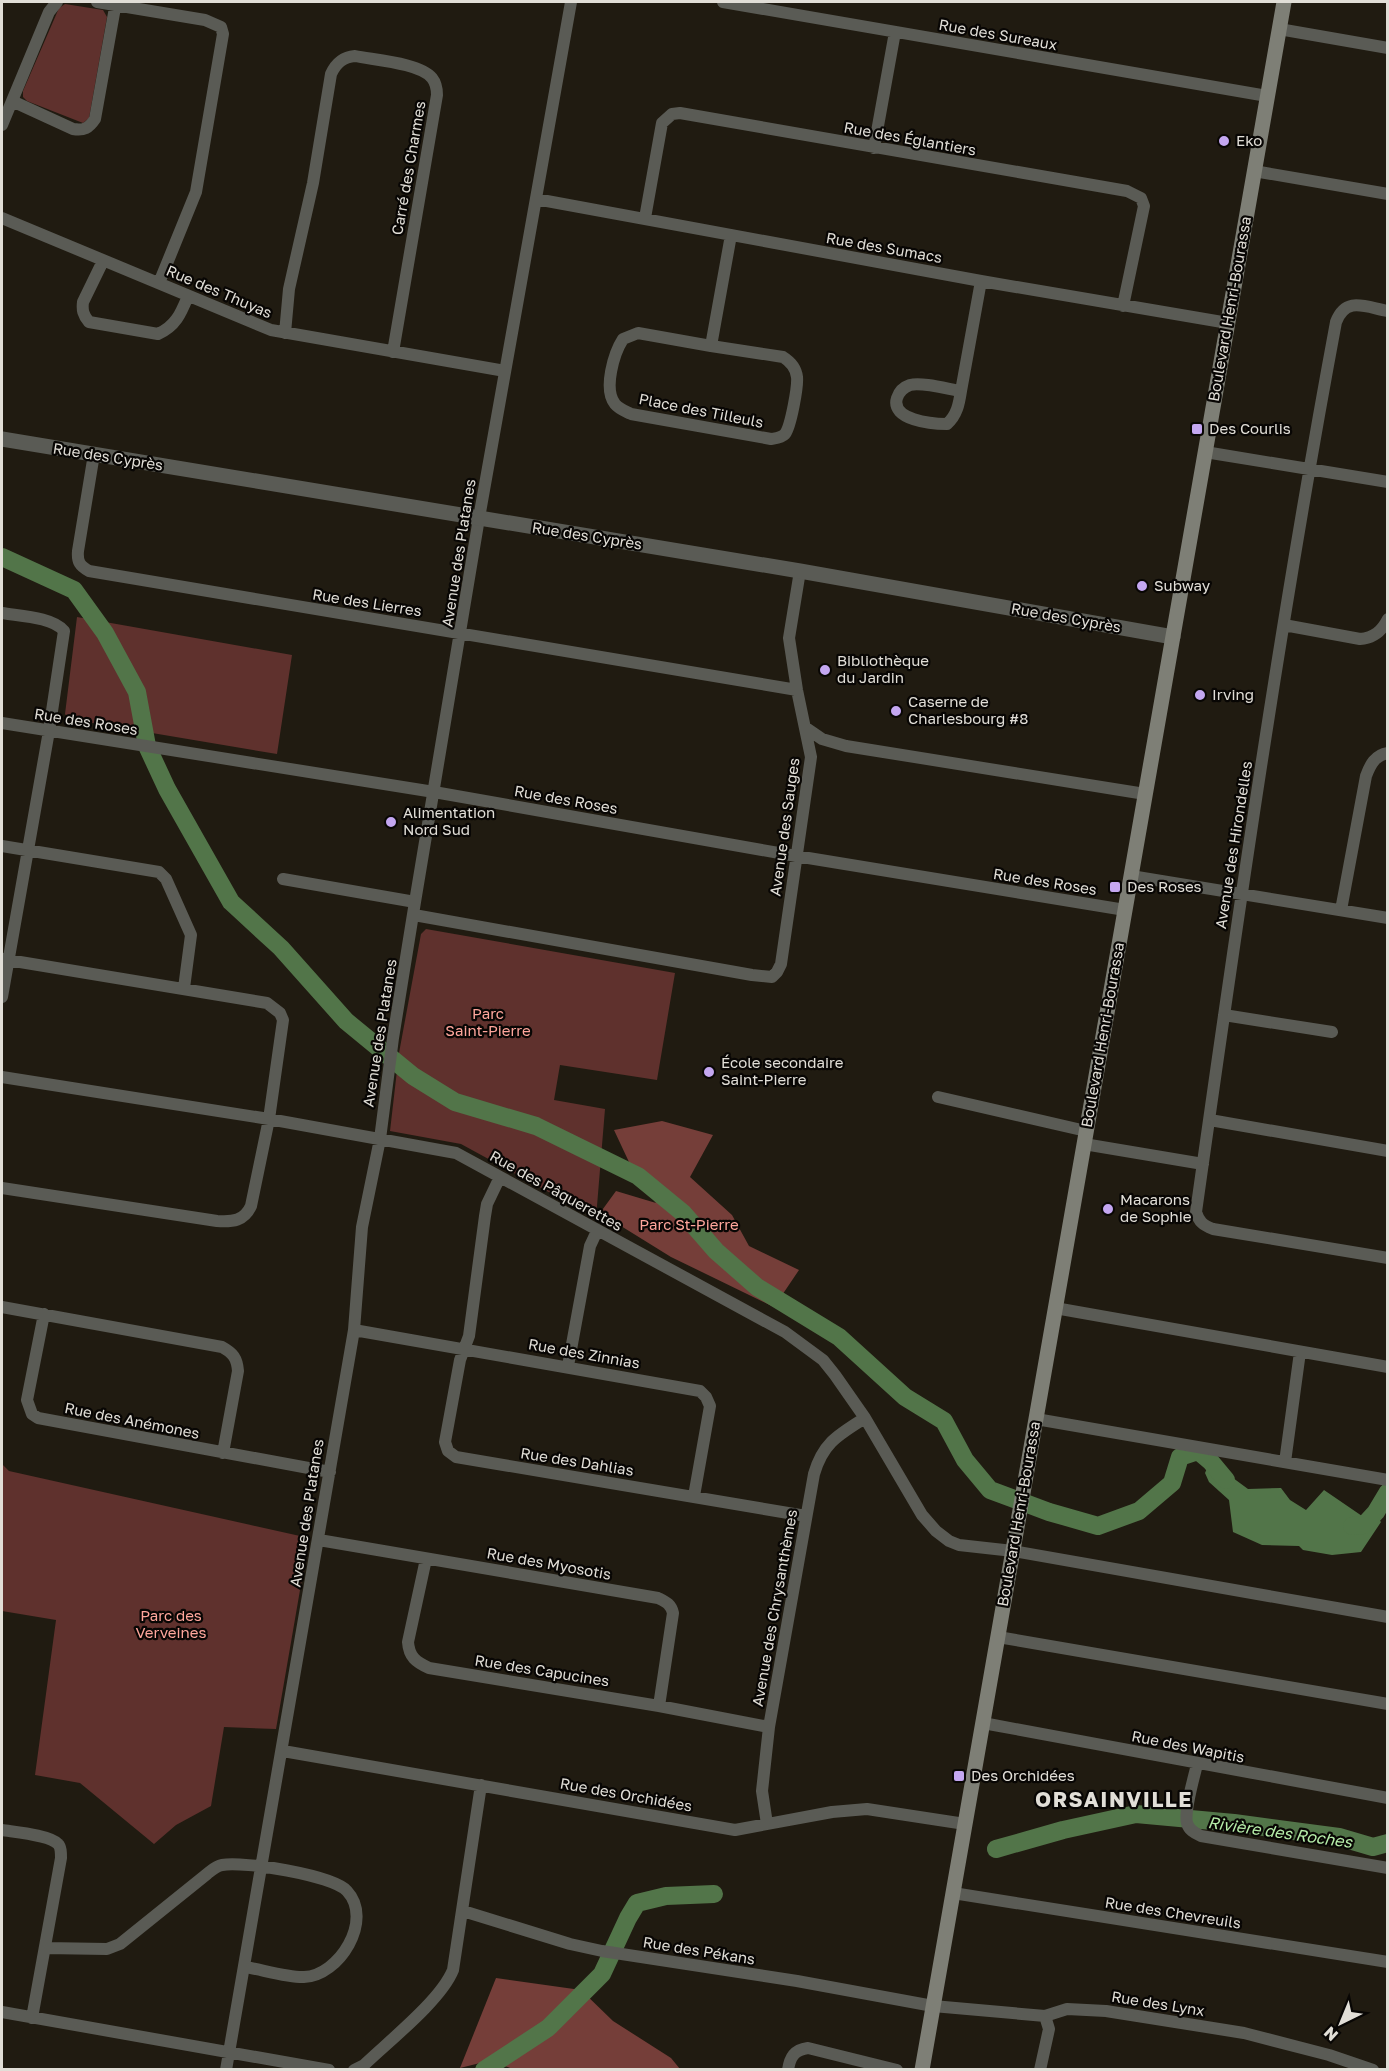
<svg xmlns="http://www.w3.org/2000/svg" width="1389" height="2071" viewBox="0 0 1389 2071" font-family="'Golos Text',sans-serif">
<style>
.green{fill:#5f312d}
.forest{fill:#753e39}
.water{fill:#527549}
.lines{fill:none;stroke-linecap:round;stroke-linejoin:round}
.river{stroke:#527549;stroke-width:18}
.minor{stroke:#5a5b55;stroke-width:12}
.tertiary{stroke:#5a5b55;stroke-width:15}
.secondary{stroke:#7e7f76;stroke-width:15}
.poi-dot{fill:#c4a7f1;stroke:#080604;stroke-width:2}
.labels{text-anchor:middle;stroke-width:4.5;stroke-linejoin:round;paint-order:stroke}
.street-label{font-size:15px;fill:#e1ded7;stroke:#080604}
.poi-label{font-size:15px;fill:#e1ded7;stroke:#080604;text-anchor:start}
.park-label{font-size:15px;fill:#ffa69c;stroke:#080604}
.water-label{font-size:16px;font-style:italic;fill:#b6eda9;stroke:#080604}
.district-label{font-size:21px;font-weight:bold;letter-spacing:1.5px;fill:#e1ded7;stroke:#080604}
</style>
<rect width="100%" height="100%" fill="#201b11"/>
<path class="green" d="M65,4l38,6 4,7 -18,101 -6,5 -56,-22 -4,-4v-6l36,-83z
M77,617l215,38 -15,99 -208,-35 -4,-5z
M426,929l249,44 -18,107 -97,-15 -6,35 51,9 -9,109 -135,-74 -71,-13 9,-78 22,-119z
M2,1464l7,7 300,67 -33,191 -52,-2 -13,79 -35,19 -22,19 -74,-61 -45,-8 21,-155 -54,-9z"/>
<path class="forest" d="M662,1121l51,14 -23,42 42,38 17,31 50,24 -25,37 -103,-50 -71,-44 16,-22 40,12 -20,-26 -22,-47z
M496,1978l85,12 32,31 58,37 9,11 -163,1 -29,-9 -28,7z"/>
<path class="water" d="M1210,1461l38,28 33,-1 9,12 16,10 18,-20 38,26 15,1 4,5 -20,30 -29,3 -29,-5 -4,-4 -37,-1 -29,-13 -4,-32 -20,-18 -4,-9z"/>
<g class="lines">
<path class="river" d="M2,557l72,33 31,43 32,59 10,54 20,43 64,113 50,46 65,73 67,55 42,26 81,24 102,50 45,37 33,38 41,36 82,50 66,60 39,24 21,39 25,30 59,22 49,14 41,-15 33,-28 8,-26 18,-6 13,11 15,18
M1352,1526l12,-1 12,-13 12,-20
M996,1849l67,-19 73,-16 98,9 105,14 34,10 15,-4
M484,2070l64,-42 54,-54 26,-56 9,-15 29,-7 48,-2"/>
<path class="minor" d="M97,2l108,18 16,7 2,7 -27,158 -37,91
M723,2l544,94
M1279,29l109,19
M12,101l61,28c11,2 16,-1 22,-10l21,-117
M2,125l47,-113 8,-10
M874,148l21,-116
M1254,171l134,23
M536,199l445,82 247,42
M2,218l269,112 234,41
M645,218l17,-95 10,-9 8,-1 447,78 14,7 3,8 -21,100
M103,261l-20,41c-1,8 0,13 6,20l69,12c18,-8 23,-21 30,-38
M1388,311c-23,-4 -42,-15 -52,11 -55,295 -98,592 -140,890 3,10 7,13 17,17l175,29
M285,333l4,-44 24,-106 18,-109c5,-11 12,-17 24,-18 19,4 65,7 77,22 4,5 5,11 5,17l-44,257
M711,346l72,11c8,5 13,11 14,20 1,9 -6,49 -12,57 -4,4 -8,4 -14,5l-140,-25c-6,-3 -12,-5 -16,-10 -12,-15 -1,-51 8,-65l15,-6 73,13 20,-111
M961,391c-2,13 -4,24 -14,33 -15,0 -57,-4 -50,-26 2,-6 7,-11 13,-13 12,-3 38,4 51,6l20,-110
M1205,452l183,30
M94,454l-16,97c-1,11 2,15 11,20l708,119
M2,613c17,3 51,4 62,18l-15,100 -47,266
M1284,625l76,14c14,-1 22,-8 28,-20
M2,723l432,69 362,64 329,54
M806,728l16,11 24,7 299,48
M2,846l157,26 7,7 25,56 -7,53
M1131,876l257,42
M283,879l132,23
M1341,910l25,-134c4,-11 9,-21 22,-23
M414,915l338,60 20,2 5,-5 4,-8 30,-207 -14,-67 -8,-52 11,-67
M2,959l265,44 13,10 3,7 -14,99 -18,87c-7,15 -18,16 -34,15l-215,-33
M1224,1015l108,17
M2,1077l267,42 187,34 329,179 38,28 12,15 30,43 57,97 14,16 13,10 10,4 54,6 375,66
M938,1097l148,34
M1210,1120l178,31
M1084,1144l119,20
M500,1177l-13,27 -2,12 -16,120 -9,24 -15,82 3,9 8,6 350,59
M2,1307l220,40c11,6 15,11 16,24l-15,82
M1055,1308l333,59
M44,1314l-17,86 5,14 6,4 292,54
M354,1330l346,61 6,6 4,9 -16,90
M568,1366l22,-120 7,-15
M1036,1419l352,61
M1285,1462l15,-110
M319,1540l339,58c8,4 13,6 15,15l-14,93
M426,1559l-18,83c1,15 8,20 21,26l230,38 110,21
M998,1637l390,67
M983,1723l405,75
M283,1751l452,79 97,-18 35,-3 98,15
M1197,1764c-3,14 -13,46 -10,59 2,7 7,10 14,13l187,32
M767,1824l-5,-33 7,-64 45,-253c9,-31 24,-39 51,-56
M2,1830c12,2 48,5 56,14 3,3 3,9 3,14l-29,160
M953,1893l435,69
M463,1911l107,33 32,7 195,30 136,25 112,10 22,-7 39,2 138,22 85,22 44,15
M45,1948l62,1 13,-5 87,-70c5,-4 9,-8 15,-9 22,-4 110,10 125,26 27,29 -8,85 -43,86 -14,1 -45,-8 -59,-10
M2,2012l327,58
M226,2070l128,-740 8,-103 18,-88 13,-101 22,-136 64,-384 92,-516
M354,2070l10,-5c25,-24 77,-65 89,-95l28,-185
M788,2070c2,-13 6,-20 20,-22l89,22
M1040,2070l9,-41 -4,-13"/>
<path class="tertiary" d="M2,439l798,132 373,66"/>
<path class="secondary" d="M922,2070l362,-2068"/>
</g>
<g class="poi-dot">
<circle cx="1224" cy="141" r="6"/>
<rect x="1191" y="423" width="12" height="12" rx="3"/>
<circle cx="1142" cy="586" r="6"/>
<circle cx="825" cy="670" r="6"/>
<circle cx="1200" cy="695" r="6"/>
<circle cx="896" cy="711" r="6"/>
<circle cx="391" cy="822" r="6"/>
<rect x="1109" y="881" width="12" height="12" rx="3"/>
<circle cx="709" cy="1072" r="6"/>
<circle cx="1108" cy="1209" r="6"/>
<rect x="953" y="1770" width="12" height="12" rx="3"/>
</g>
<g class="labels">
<g class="street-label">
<text transform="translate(998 35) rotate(10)" y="5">Rue des Sureaux</text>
<text transform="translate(910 139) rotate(10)" y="5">Rue des Églantiers</text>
<text transform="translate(409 168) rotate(-80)" y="5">Carré des Charmes</text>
<text transform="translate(884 248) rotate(10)" y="5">Rue des Sumacs</text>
<text transform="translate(219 292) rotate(23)" y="5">Rue des Thuyas</text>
<text transform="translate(1230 309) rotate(-80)" y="5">Boulevard Henri-Bourassa</text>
<text transform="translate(701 411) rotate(11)" y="5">Place des Tilleuls</text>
<text transform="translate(108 457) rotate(9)" y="5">Rue des Cyprès</text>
<text transform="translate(587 536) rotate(9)" y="5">Rue des Cyprès</text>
<text transform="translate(459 553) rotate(-81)" y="5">Avenue des Platanes</text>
<text transform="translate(367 603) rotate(9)" y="5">Rue des Lierres</text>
<text transform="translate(1066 618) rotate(10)" y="5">Rue des Cyprès</text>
<text transform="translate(86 722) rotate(9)" y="5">Rue des Roses</text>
<text transform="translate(566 800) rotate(10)" y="5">Rue des Roses</text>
<text transform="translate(785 827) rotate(-82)" y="5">Avenue des Sauges</text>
<text transform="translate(1234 845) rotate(-81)" y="5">Avenue des Hirondelles</text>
<text transform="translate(1045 882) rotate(9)" y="5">Rue des Roses</text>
<text transform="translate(380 1033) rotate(-81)" y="5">Avenue des Platanes</text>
<text transform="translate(1103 1035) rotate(-80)" y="5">Boulevard Henri-Bourassa</text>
<text transform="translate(556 1191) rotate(29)" y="5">Rue des Pâquerettes</text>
<text transform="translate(584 1354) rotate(10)" y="5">Rue des Zinnias</text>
<text transform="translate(132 1421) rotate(11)" y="5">Rue des Anémones</text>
<text transform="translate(577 1462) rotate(9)" y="5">Rue des Dahlias</text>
<text transform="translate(307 1513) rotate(-81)" y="5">Avenue des Platanes</text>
<text transform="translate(1019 1514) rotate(-80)" y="5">Boulevard Henri-Bourassa</text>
<text transform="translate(549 1564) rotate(10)" y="5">Rue des Myosotis</text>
<text transform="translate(775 1608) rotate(-80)" y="5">Avenue des Chrysanthèmes</text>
<text transform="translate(542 1671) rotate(9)" y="5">Rue des Capucines</text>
<text transform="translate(1188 1747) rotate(11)" y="5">Rue des Wapitis</text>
<text transform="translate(626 1795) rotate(10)" y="5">Rue des Orchidées</text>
<text transform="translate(1173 1913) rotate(9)" y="5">Rue des Chevreuils</text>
<text transform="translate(699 1951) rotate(9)" y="5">Rue des Pékans</text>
<text transform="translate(1158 2004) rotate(9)" y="5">Rue des Lynx</text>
</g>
<g class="poi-label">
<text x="1236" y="146">Eko</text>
<text x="1209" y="434">Des Courlis</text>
<text x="1154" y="591">Subway</text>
<text x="837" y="666">Bibliothèque<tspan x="837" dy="17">du Jardin</tspan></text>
<text x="1212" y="700">Irving</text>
<text x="908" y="707">Caserne de<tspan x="908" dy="17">Charlesbourg #8</tspan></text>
<text x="403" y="818">Alimentation<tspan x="403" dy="17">Nord Sud</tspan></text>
<text x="1127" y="892">Des Roses</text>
<text x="721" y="1068">École secondaire<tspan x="721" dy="17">Saint-Pierre</tspan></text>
<text x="1120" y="1205">Macarons<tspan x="1120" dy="17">de Sophie</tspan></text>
<text x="971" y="1781">Des Orchidées</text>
</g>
<g class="park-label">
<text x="488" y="1019">Parc<tspan x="488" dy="17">Saint-Pierre</tspan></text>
<text x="689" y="1230">Parc St-Pierre</text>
<text x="171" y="1621">Parc des<tspan x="171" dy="17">Verveines</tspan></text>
</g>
<g class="water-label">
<text transform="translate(1280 1832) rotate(8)" y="6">Rivière des Roches</text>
</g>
<g class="district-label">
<text x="1114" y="1807">ORSAINVILLE</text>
</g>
</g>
<rect width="1389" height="2071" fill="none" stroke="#e1ded7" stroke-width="6"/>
<g transform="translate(1341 2023) rotate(223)" stroke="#080604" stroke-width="4.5" paint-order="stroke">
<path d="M0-4.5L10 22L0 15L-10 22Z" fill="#e1ded7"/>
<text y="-9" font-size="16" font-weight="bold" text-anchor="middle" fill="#e1ded7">N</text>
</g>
</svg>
